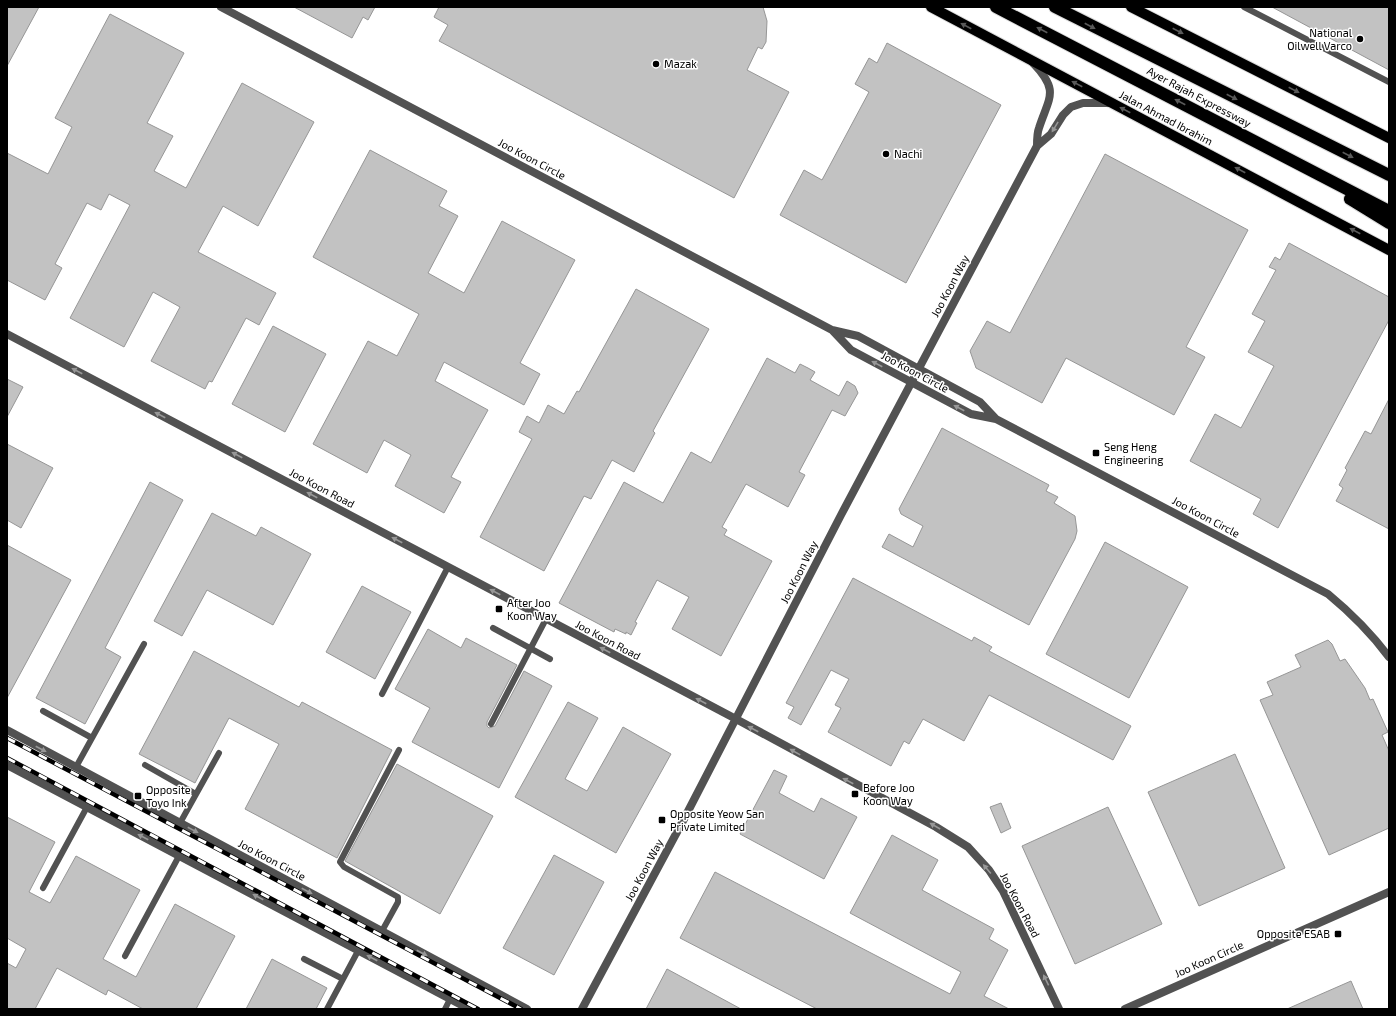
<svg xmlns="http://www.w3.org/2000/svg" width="1396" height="1016" viewBox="0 0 1396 1016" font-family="'Exo 2',sans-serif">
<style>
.building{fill:#c2c2c2;stroke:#969696}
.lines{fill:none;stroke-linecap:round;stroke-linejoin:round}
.primary-casing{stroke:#dbdbdb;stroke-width:12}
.highway-casing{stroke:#dbdbdb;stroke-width:14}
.lane{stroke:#525252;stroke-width:6}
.street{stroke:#525252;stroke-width:8}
.primary{stroke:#000;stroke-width:10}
.highway{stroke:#000;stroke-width:12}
.rail-casing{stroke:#000;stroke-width:4.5}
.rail{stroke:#fff;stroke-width:3;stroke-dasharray:9;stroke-linecap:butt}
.oneway{fill:#595959}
.oneway2{fill:#979797}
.poi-dot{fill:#000;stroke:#fff;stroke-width:1.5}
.labels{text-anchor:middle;stroke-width:3;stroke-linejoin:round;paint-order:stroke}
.poi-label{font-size:11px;fill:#000;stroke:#fff;text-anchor:start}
.street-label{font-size:11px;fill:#000;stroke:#fff}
</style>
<rect width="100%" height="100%" fill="#fff"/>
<path class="building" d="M7,7h32l-32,59z
M294,7h81l-7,13 -5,-3 -11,21z
M439,7h324l4,14 -1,21 -4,7 -4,-2 -11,23 42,22 -55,106 -295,-157 9,-16 -14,-8z
M1272,7h117v63z
M110,14l74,39 -37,70 26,13 -19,35 32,17 56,-105 72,39 -56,104 -35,-20 -25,46 78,41 -17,32 -13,-7 -34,64 -3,-1 -4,8 -54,-28 29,-54 -27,-15 -29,55 -54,-29 60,-113 -21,-11 -8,16 -14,-7 -32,61 7,4 -17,32 -38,-20v-127l41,21 24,-47 -17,-9z
M887,43l114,62 -95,178 -126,-68 24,-45 18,10 47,-88 -14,-8 14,-26 8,5z
M370,150l77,41 -8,15 19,10 -30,57 36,20 38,-72 73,39 -55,103 20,11 -16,31 -80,-43 -9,19 53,29 -37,67 10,5 -17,31 -49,-27 16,-31 -27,-15 -17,33 -54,-29 55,-103 29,15 22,-42 -106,-57z
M1105,154l143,76 -62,117 19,10 -31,58 -108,-57 -24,45 -66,-35 -6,-17 17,-30 23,12z
M1289,243l100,54v23l-111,208 -25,-14 8,-15 -71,-38 25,-47 26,14 33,-62 -26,-14 17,-31 -13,-7 24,-44 -7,-3 6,-10 5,3z
M636,289l73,40 -56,102 2,2 -21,39 -22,-12 -21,39 -7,-3 -40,75 -64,-34 52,-98 -13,-7 8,-16 12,7 9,-18 16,9 13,-23 2,1z
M273,326l53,28 -41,78 -53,-28z
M767,358l28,15 5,-9 8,4 7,4 -5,8 29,16 8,-15 8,5 3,7 -13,23 -13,-6 -33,62 6,3 -17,32 -42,-23 -24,43 5,3 -3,5 48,26 -51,95 -49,-27 17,-32 -32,-17 -22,42 2,1 -6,12 -5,-3v2l-11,-5 -1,3 -55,-29 65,-121 39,21 28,-51 20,11z
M7,379l16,8 -16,30z
M1389,399v130l-53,-28 7,-13 -4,-3 8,-15 -2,-2 20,-37 6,3z
M942,428l107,57 -3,6 12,6 -4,6 21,13 2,15 -2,8 -46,86 -147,-78 7,-13 24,13 10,-21 -22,-12 -2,-5z
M7,444l46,24 -32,60 -14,-8z
M150,482l33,18 -78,148 16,9 -36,67 -49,-26z
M212,513l44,23 5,-9 50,27 -38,71 -66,-35 -25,46 -28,-15z
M1105,542l83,45 -59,111 -83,-44z
M7,545l64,35 -64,118z
M853,578l119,63 2,-4 18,10 -3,4 142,75 -18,34 -124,-65 -25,46 -41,-22 -14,25 -5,-3 -13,25 -63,-34 13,-24 -6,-3 14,-26 -18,-9 -30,55 -13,-7 6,-11 -8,-4z
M362,586l49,26 -36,67 -49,-27z
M428,629l33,19 5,-10 51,27 -30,57v4l2,2 6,-2 29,-55 28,15 -53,102 -87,-46 18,-34 -35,-19z
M1328,640l4,4 8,17 5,-2 20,29 5,12 3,-1 15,33 -6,3 7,16v77l-60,27 -69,-155 13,-5 -6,-13 34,-15 -6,-12z
M194,651l105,56 3,-5 90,48 -55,108 -92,-49 34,-65 -50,-26 -34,65 -56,-29z
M568,702l30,16 -33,61 22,12 36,-64 48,27 -55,99 -101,-56z
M1235,754l50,114 -86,38 -51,-114z
M397,764l96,52 -53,98 -95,-53z
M774,770l13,6 -8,17 35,19 7,-14 36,19 -33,62 -84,-45z
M1001,803l10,25 -10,5 -11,-26z
M1108,807l54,117 -87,40 -53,-118z
M7,817l48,25 -26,50 21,11 26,-47 64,34 -37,69 33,18 39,-73 60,32 -39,73h-53l-35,-19 -2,5 -49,-27 -22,41h-28v-46l9,5 10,-19 -19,-11z
M892,835l46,25 -16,30 72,39 -5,10 19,11 -24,46 25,13h-192l-137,-71 35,-66 235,122 11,-22 -111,-59z
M554,855l50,27 -50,93 -51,-27z
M272,959l55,29 -11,21h-70z
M667,969l74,40h-95z
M1351,981l12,28h-76z"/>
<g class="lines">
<defs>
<path id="primary" d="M931,7l458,243
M1131,7l258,131"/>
<path id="highway" d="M996,7l393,204
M1055,7l334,168
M1350,199l39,24"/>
</defs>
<use href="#primary" class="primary-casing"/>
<use href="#highway" class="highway-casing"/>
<path class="lane" d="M1244,7l145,75
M493,628l57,31
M382,694l66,-127
M43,711l49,27
M491,724l55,-105
M145,765l51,29
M76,767l68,-123
M180,823l39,-70
M43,888l44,-81
M382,931l16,-29v-5l-54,-30 -4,-5 59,-112
M125,956l54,-100
M304,959l39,20
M327,1009l31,-58
M445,1009l5,-10"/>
<path class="street" d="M221,7l611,323 26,6 122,66 16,17
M1037,146l14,-12 12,-19 8,-8 12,-4h28
M833,331l18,19 120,64 25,5 332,175c23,19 43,39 61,63
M7,334l729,385 200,108 32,20 21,23 14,21 56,118
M7,730l520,279
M7,765l462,244
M582,1009l102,-190 157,-304 196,-369c0,-6 0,-13 2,-18 10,-31 21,-37 -6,-65
M1125,1009l264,-117"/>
<use href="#primary" class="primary"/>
<use href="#highway" class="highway"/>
<defs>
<path id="rail" d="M7,738l514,271
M7,758l471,251"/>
</defs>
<use href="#rail" class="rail-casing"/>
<use href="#rail" class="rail"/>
</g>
<defs><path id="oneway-solid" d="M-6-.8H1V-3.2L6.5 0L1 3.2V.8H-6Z"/></defs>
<g class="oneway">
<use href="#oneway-solid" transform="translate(966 26) rotate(-152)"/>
<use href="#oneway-solid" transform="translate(1090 26) rotate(28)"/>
<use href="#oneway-solid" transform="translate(1042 30) rotate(-153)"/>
<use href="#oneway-solid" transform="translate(1178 31) rotate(27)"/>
<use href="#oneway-solid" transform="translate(1077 84) rotate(-152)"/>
<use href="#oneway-solid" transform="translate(1294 90) rotate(27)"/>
<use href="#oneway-solid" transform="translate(1232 97) rotate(27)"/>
<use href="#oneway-solid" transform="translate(1180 102) rotate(-152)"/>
<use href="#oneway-solid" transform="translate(1125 110) rotate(-152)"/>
<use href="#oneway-solid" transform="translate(1348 155) rotate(27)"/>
<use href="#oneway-solid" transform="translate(1240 170) rotate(-152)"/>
<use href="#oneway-solid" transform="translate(1355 231) rotate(-152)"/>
</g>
<g class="oneway2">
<use href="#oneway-solid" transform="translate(1055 127) rotate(121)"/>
<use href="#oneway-solid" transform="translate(877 364) rotate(-152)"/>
<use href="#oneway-solid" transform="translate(77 371) rotate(-152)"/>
<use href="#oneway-solid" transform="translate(959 408) rotate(-152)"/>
<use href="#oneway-solid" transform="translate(160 415) rotate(-152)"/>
<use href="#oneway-solid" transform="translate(237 455) rotate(-152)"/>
<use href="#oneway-solid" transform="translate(312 495) rotate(-152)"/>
<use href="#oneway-solid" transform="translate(397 540) rotate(-152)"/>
<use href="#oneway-solid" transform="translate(495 592) rotate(-152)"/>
<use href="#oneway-solid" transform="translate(605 650) rotate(-152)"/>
<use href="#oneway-solid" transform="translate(701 701) rotate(-152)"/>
<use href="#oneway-solid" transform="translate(753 729) rotate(-152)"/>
<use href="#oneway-solid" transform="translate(41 749) rotate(28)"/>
<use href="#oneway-solid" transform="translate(795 752) rotate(-151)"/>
<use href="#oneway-solid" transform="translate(848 781) rotate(-152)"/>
<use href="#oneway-solid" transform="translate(935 826) rotate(-150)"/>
<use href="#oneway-solid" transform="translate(193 830) rotate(28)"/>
<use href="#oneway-solid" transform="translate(143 837) rotate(-152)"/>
<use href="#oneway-solid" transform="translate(987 869) rotate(-130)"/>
<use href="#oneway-solid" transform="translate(307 891) rotate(28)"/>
<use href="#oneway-solid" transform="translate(258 897) rotate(-152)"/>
<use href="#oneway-solid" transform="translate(422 953) rotate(28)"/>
<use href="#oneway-solid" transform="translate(372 958) rotate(-152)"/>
<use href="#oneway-solid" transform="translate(1046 980) rotate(-116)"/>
</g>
<g class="poi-dot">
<circle cx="1360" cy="39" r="4"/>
<circle cx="656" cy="64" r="4"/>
<circle cx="886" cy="154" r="4"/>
<rect x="1092" y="449" width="8" height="8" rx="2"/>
<rect x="495" y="605" width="8" height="8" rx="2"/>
<rect x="851" y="790" width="8" height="8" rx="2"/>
<rect x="134" y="792" width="8" height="8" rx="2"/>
<rect x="658" y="816" width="8" height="8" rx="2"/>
<rect x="1334" y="930" width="8" height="8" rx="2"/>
</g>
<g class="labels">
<g class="poi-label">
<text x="1352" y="37" text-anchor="end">National<tspan x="1352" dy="13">Oilwell Varco</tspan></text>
<text x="664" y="68">Mazak</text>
<text x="894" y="158">Nachi</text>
<text x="1104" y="451">Seng Heng<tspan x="1104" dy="13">Engineering</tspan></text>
<text x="507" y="607">After Joo<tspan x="507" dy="13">Koon Way</tspan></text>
<text x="863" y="792">Before Joo<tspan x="863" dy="13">Koon Way</tspan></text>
<text x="146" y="794">Opposite<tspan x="146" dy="13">Toyo Ink</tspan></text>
<text x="670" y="818">Opposite Yeow San<tspan x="670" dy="13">Private Limited</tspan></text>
<text x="1330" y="938" text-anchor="end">Opposite ESAB</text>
</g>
<g class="street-label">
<text transform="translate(1199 97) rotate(28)" y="4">Ayer Rajah Expressway</text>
<text transform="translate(1166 118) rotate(28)" y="4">Jalan Ahmad Ibrahim</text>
<text transform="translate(532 159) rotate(28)" y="4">Joo Koon Circle</text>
<text transform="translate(950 286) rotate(-62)" y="4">Joo Koon Way</text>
<text transform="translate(915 372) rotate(28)" y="4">Joo Koon Circle</text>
<text transform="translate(322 488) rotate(28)" y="4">Joo Koon Road</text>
<text transform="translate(1206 517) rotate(28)" y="4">Joo Koon Circle</text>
<text transform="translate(799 572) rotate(-63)" y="4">Joo Koon Way</text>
<text transform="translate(608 640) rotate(28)" y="4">Joo Koon Road</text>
<text transform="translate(272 860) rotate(28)" y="4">Joo Koon Circle</text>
<text transform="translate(644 870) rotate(-62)" y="4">Joo Koon Way</text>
<text transform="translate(1020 905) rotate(62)" y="4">Joo Koon Road</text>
<text transform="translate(1209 959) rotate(-24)" y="4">Joo Koon Circle</text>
</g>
</g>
<rect width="1396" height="1016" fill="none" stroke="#000000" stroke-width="16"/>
</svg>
